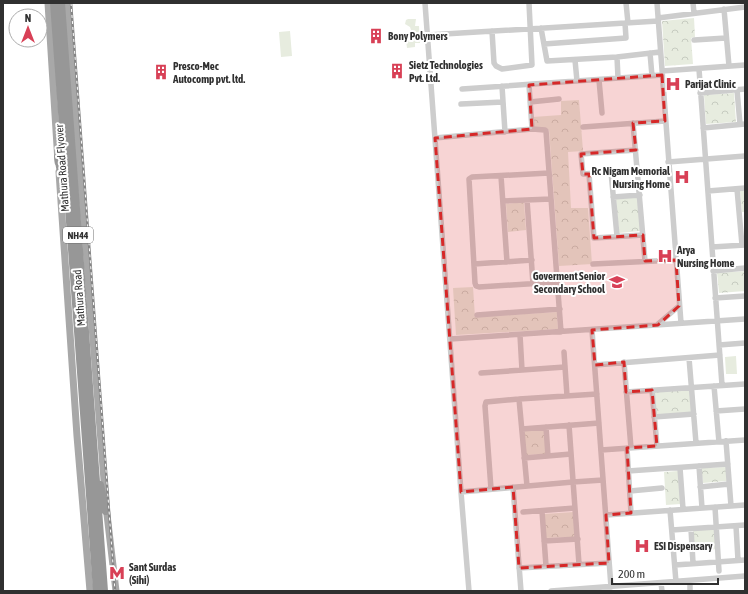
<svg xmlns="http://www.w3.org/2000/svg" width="748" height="594" viewBox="0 0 748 594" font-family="'Asap Condensed',sans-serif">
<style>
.park{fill:url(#park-crowns)}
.garden{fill:#e7ecdf}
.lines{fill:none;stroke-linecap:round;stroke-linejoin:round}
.minor{stroke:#cdcdcd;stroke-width:5.5}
.major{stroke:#a8a8a8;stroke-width:7}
.highway{stroke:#979797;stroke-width:8}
.rail-casing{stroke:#858585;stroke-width:2.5}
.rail{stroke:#fff;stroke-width:1;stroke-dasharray:3;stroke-linecap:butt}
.marked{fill:#d62828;fill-opacity:0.2;stroke:#d62828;stroke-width:3;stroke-dasharray:8 5;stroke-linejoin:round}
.labels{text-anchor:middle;stroke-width:4;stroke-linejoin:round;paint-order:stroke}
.shield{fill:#fff;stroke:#6e6e6e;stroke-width:1}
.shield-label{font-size:10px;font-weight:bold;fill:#303030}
.poi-label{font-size:11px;font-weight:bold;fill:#303030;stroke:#fff;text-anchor:start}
.street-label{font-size:11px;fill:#303030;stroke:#fff}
</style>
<defs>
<pattern id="park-crowns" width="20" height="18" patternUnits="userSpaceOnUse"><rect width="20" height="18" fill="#e7ecdf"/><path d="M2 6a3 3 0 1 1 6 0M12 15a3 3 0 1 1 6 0" fill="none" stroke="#c6cbc0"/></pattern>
</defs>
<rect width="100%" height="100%" fill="#fff"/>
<path class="park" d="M694,18l1,19 -4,1 2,26 -28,2 -3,-45z
M734,93l2,29 -30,2 -2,-29z
M579,100l4,51 -15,1 3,56h17l4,56 -33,2 -10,-136h-15l-1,-13 28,-2v-14z
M740,191h5v21h-3z
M638,197l3,34 -22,2 -3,-34z
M524,202l2,28 -18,2 -2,-28z
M745,271v20l-26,2 -2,-20z
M473,287l2,30 82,-5 1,17 -102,6 -3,-47z
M690,389l2,23 -36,3 -2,-23z
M544,429l2,25 -20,1 -2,-25z
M726,467l1,14 -24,2 -2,-15z
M678,471l3,33 -15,1 -2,-33z
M574,512l1,25 -30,1 -1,-24z
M715,528l2,21 -23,2 -1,-21z"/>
<path class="garden" d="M408,19h8l-1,7h4l1,17h-5v4l-8,1 -1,-8 4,-2 2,-5 -2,-6 -5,-3 1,-4z
M290,31l2,25 -11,1 -2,-25z
M736,356l1,18h-11l-1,-17z"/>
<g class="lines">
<path class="minor" d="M425,3l36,489 8,99
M626,3l2,20
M657,3l24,320
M693,3l1,10
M724,9l5,57
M658,18l87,-11
M541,28l6,33 70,-4 1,21
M492,31l2,32 2,3 6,3 30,-4 -3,-62
M428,35l230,-14
M694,40l32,-2
M544,44l82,-6 -1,-15
M650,53l2,23
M617,57l43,-5
M575,60l2,21
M699,69l23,316
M662,71l83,-6
M599,80l3,33
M529,85l3,44
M502,86l3,46
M462,89l200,-14
M737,90l3,34
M700,93l45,-4
M530,102l29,-3
M461,104l42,-2
M633,123l12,138
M583,127l82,-6
M703,128l42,-4
M435,138l97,-9 13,1 1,1 15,201
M636,150l-55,4 2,20 54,-4
M668,162l77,-6
M611,172l6,64
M549,173l-77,4 -3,2 6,104 1,3 3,1 79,-5
M589,174l5,64 49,-3
M501,176l6,86
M737,189l5,56
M708,191l37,-3
M613,197l27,-2
M527,200l6,84
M503,201l48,-2
M712,247l33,-2
M474,264l58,-4
M593,264l83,-4
M713,271l32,-3
M715,298l30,-2
M477,315l83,-6
M658,324l21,-18
M592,330l19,257
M520,335l2,35
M450,339l295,-20
M719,345l26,-2
M564,352l3,44
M689,358l7,85
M624,362l7,86
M595,365l125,-10
M481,373l84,-6
M714,386l5,56
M652,390l5,56
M626,392l119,-8
M519,399l8,87
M716,411l29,-2
M654,417l40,-3
M569,425l10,139
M546,427l2,29
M522,429l77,-6
M726,441l5,65
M627,448l4,65
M601,450l144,-10
M524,458l47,-4
M699,466l3,42
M680,468l3,41
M628,471l100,-7
M513,487l8,104
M700,487l29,-3
M491,489l-6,-83 1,-4 33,-3 78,-5
M630,491l32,-3
M461,492l112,-10 30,-2
M715,507l4,64
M670,510l6,72
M542,511l4,55
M523,512l52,-4
M606,515l139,-10
M736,526l2,34
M691,529l2,34
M672,530l73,-5
M544,541l34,-2
M675,565l70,-5
M519,568l90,-5
M690,581v10
M661,583l1,8
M551,591l194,-15"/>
<path class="major" d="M48,3l10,159
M67,3l38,490
M59,172l18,264 13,155
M106,506l10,85"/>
<path class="highway" d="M54,3l43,588
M61,3l43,588
M58,157l4,20
M100,485l6,26"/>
<defs>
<path id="rail" d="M71,3l44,588"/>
</defs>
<use href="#rail" class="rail-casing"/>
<use href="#rail" class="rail"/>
</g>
<path class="marked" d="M662,75l3,46 -32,2 3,27 -55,4 2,20h6l5,64 49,-3 2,26 31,-1 3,46 -21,19 -66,5 3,35 29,-3 2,30 26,-2 5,56 -30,2 4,65 -25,2 3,48 -90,5 -6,-81 -52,5 -26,-354 97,-9 -3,-44z"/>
<defs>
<symbol id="building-bare" viewBox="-9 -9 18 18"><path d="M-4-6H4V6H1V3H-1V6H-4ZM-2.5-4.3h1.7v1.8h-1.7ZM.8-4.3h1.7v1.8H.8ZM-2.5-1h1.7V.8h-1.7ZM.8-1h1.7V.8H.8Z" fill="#d84056" stroke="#fff" stroke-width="2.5" paint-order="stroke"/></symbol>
<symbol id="hospital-bare" viewBox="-9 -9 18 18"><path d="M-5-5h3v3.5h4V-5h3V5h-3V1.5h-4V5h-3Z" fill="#d84056" stroke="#fff" stroke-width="2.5" paint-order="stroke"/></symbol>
<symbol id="school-bare" viewBox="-9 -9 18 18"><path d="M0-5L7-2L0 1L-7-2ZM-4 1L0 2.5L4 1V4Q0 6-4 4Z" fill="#d84056" stroke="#fff" stroke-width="2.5" paint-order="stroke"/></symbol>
<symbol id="metro-bare" viewBox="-9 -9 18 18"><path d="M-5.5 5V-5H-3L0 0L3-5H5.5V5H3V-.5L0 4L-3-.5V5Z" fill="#d84056" stroke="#fff" stroke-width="2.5" paint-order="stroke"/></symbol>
</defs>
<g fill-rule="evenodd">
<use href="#building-bare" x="365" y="25" width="22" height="22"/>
<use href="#building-bare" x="386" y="60" width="22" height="22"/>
<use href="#building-bare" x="150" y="61" width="22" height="22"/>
<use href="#hospital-bare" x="662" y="73" width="22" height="22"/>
<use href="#hospital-bare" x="671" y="166" width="22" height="22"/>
<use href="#hospital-bare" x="654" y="245" width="22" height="22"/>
<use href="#school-bare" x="606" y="271" width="22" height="22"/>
<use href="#hospital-bare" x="631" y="535" width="22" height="22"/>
<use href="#metro-bare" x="106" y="562" width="22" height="22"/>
</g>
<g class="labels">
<rect class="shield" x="63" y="227" width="30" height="16" rx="3"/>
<g class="shield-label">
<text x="78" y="239">NH44</text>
</g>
<g class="poi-label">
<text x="388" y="40">Bony Polymers</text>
<text x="409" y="69">Sietz Technologies<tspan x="409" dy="13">Pvt. Ltd.</tspan></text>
<text x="173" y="70">Presco-Mec<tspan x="173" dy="13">Autocomp pvt. ltd.</tspan></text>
<text x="685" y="88">Parijat Clinic</text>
<text x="670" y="175" text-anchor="end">Rc Nigam Memorial<tspan x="670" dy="13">Nursing Home</tspan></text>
<text x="677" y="254">Arya<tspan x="677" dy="13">Nursing Home</tspan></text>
<text x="605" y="280" text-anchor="end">Goverment Senior<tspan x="605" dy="13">Secondary School</tspan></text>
<text x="654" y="550">ESI Dispensary</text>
<text x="129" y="571">Sant Surdas<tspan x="129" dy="13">(Sihi)</tspan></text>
</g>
<g class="street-label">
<text transform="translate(62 168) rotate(-94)" y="4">Mathura Road Flyover</text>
<text transform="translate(79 298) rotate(-94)" y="4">Mathura Road</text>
</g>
</g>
<rect width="748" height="594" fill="none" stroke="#303030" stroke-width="8"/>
<g transform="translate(28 28)"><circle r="19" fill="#ffffff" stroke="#acacac"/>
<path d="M0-3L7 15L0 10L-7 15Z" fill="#d84056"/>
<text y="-6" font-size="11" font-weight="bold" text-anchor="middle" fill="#303030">N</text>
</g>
<path d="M612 578v6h106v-6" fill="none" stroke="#303030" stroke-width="2"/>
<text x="618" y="578" font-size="12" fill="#303030" stroke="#ffffff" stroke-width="3" paint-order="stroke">200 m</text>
</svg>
